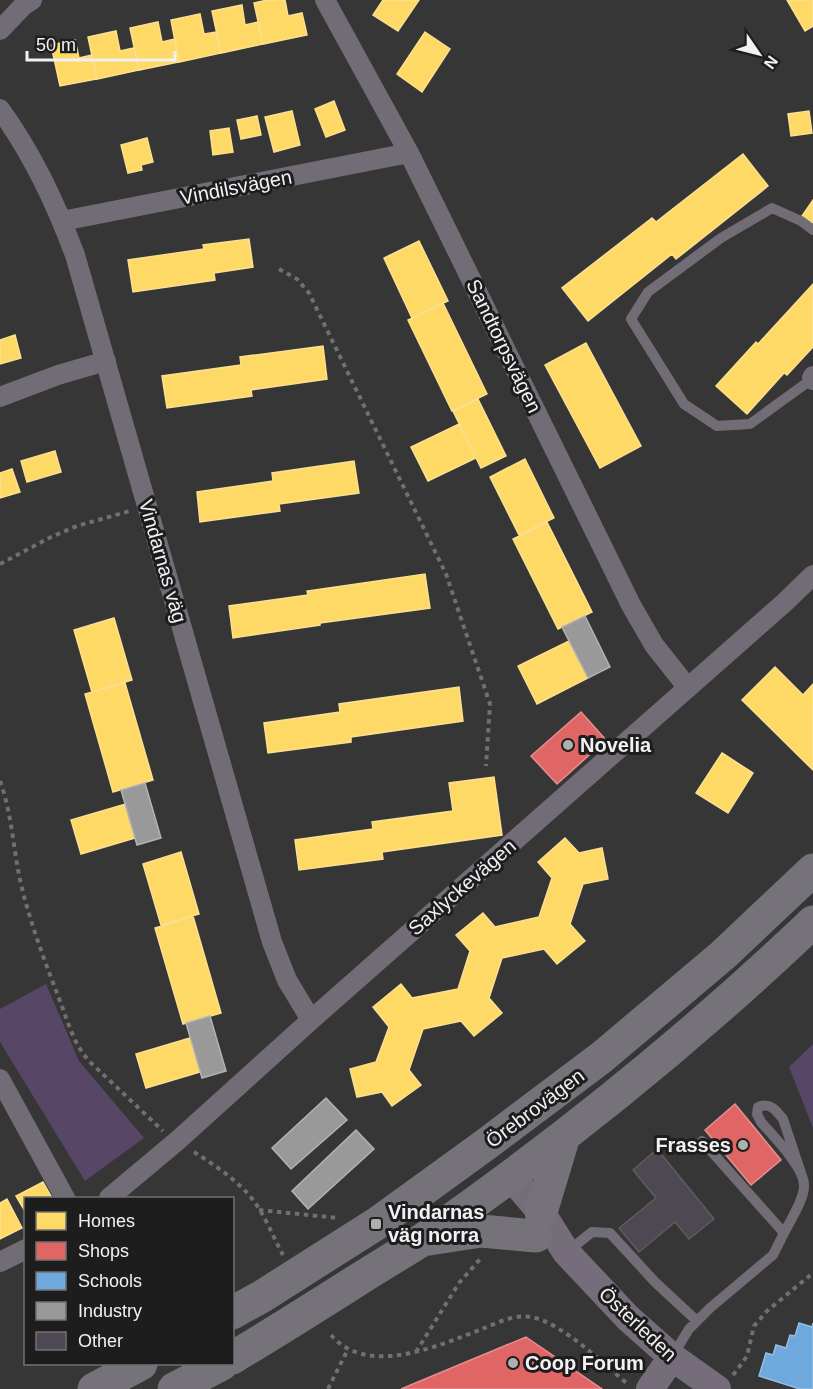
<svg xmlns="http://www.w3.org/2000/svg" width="813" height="1389" viewBox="0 0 813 1389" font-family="Helvetica,sans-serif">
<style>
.green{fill:#574666}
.homes{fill:#ffd966;stroke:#fbe090;stroke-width:1.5}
.shops{fill:#e06666;stroke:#e58f90;stroke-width:1.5}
.schools{fill:#6fa8dc;stroke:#96bee3;stroke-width:1.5}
.industry{fill:#999;stroke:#b3b3b4;stroke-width:1.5}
.building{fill:#4e4852;stroke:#5d5c5e;stroke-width:1.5}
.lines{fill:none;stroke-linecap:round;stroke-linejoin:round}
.path{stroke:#726d76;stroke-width:4;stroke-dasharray:4.5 4.5;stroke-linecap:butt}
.lane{stroke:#726c77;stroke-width:10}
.street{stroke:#726c77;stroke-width:20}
.secondary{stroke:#756e7a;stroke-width:28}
.highway{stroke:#767279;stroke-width:33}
.poi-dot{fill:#b0afb0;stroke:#1d1d1e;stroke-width:2}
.labels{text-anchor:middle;stroke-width:6;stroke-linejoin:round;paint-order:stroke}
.street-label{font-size:20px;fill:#f1f0f2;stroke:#1d1d1e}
.poi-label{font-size:20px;font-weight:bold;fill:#f1f0f2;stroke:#1d1d1e;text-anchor:start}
</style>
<rect width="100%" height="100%" fill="#363636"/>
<path class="green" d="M46,984l33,77 65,77 -59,43 -85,-139v-33z
M813,1044v84l-24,-61z"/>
<path class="homes" d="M267,0h18l3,16 14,-3 5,22 -44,9 -9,-41z
M383,0h36l-21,31 -25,-16z
M787,0h26v26l-8,5z
M242,5l3,20 13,-3 5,22 -42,9 -9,-42z
M200,14l4,20 12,-2 5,21 -42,9 -8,-42z
M158,22l4,20 13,-3 4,23 -40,8 -9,-42z
M116,31l4,20 14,-3 5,22 -42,9 -9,-42z
M425,32l25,17 -28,43 -25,-18z
M75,40l4,18 13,-3 5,24 -37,7 -9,-41z
M334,101l11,29 -19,7 -11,-28z
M292,111l8,34 -26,7 -9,-35z
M809,111l3,22 -21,3 -3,-22z
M257,116l4,19 -20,4 -4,-19z
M229,128l4,24 -20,3 -3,-24z
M147,138l6,24 -12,3 1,5 -14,3 -7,-28z
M743,154l25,32 -92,73 -4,-5 -84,67 -26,-33 90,-70 4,4z
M813,200v23l-11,-7z
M249,239l4,28 -39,6 1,7 -82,12 -5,-32 76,-11 -1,-4z
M419,241l29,60 -36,17 -28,-60z
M813,284v63l-26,28 -3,-2 -37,41 -31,-28 40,-44 2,2z
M443,303l44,91 -35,17 -44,-91z
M15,335l6,23 -21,6v-24z
M586,343l55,103 -41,22 -55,-103z
M323,346l4,33 -76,11 1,6 -85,12 -5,-32 79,-11 -1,-8z
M478,399l28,57 -25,12 -28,-57z
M459,424l17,34 -48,23 -17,-34z
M55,451l6,21 -34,10 -6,-21z
M525,459l29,59 -35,17 -29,-58z
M354,461l5,32 -80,11 1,7 -80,11 -3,-30 76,-11 -1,-8z
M12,469l8,23 -20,6v-25z
M547,522l45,90 -34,17 -45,-90z
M425,574l5,34 -110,15v2l-87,13 -4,-32 79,-11 -1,-4z
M114,618l18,62 -40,12 -18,-62z
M569,641l19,37 -51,26 -19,-38z
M775,667l28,28 10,-11v86l-71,-70z
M125,683l28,97 -40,12 -28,-98z
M459,687l4,34 -112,16v5l-83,11 -4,-30 76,-11 -1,-8z
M722,753l31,20 -25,40 -32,-20z
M494,777l8,58 -120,17 1,7 -84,11 -4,-30 78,-11 -1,-7 81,-11 -4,-28z
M126,804l9,34 -54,16 -10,-34z
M565,838l14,15 23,-5 6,31 -25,5 -13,40 15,17 -28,23 -13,-15 -42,9 -13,40 13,15 -28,23 -13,-15 -38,8 -14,41 12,15 -29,21 -10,-14 -25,5 -7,-28 26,-7 13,-35 -16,-20 28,-23 11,14 46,-9 12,-38 -14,-16 27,-22 12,14 44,-10 13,-39 -14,-16z
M181,852l18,62 -38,11 -18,-61z
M193,916l28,97 -38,11 -28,-96z
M190,1038l10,34 -54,16 -10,-34z
M43,1182l9,16h-26v15l-10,-17z
M7,1199l15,29 -22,11v-36z"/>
<path class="shops" d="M581,712l25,28 -49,44 -26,-28z
M735,1104l46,56 -30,25 -46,-55z
M526,1337l76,52h-201z"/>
<path class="schools" d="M799,1323l13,4 1,-4v66h-13l-41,-13 7,-23 7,2 3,-10 10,3 4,-13 5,1z"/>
<path class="industry" d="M585,616l25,51 -22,11 -26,-51z
M145,783l16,55 -24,7 -16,-55z
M210,1016l16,55 -24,7 -16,-55z
M326,1098l21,22 -56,49 -19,-21z
M356,1130l18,19 -66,60 -16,-18z"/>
<path class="building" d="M657,1149l57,70 -25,20 -14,-17 -36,30 -20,-24 37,-30 -23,-28z"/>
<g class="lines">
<path class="path" d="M279,269l18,10 12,14 137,281 44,130 -4,62
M0,564l51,-27 26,-11 53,-15
M0,781c11,30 13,63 19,94 9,43 25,84 41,126 8,21 14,44 30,61l73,69
M194,1152c19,12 40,26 55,43 15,17 23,40 34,60
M259,1210l79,8
M331,1335c37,43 109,10 151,-6 15,-6 32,-15 49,-12 32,6 72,47 98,68
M416,1352l43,-69 22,-25
M733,1375l9,-12 5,-7 7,-30 13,-15 46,-38
M328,1389l20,-40"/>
<path class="lane" d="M812,379l-62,45 -33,2 -33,-22 -53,-85 17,-27 73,-54 51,-30 29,13 12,9
M784,1233c6,-12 21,-35 20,-48 0,-18 -31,-49 -43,-63l-4,-8 1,-7c12,-5 18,3 25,12l18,54
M567,1252l25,-20 18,1 45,49 42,39
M672,1357l17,-28 21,-21 63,-53 11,-22 -82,-92"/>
<path class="street" d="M325,0l84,153 222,452 23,40 34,43
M0,30l23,-24 9,-6
M0,109c33,46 55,93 75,146l197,687 15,38 24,40
M62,221l347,-68
M813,376l-1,2 1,2
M0,397l58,-22 48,-14
M0,1079l65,119
M109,1198l68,-57 134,-121 473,-417 29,-28
M0,1262l26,-13"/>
<path class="secondary" d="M510,1176l31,36 25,40 62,66 44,39 45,32
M650,1389l22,-32"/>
<path class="highway" d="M541,1212l23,-76
M429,1239l52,-8 55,5
M232,1313l29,-16 115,-73 109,-79 117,-88 121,-102 90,-85
M232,1358c42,-25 83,-51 124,-77 22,-14 44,-27 66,-41 138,-96 269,-202 391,-318
M94,1389l47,-25
M174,1389l48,-25"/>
</g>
<g class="poi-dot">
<circle cx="568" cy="745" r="6"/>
<circle cx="743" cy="1145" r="6"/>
<rect x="370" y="1218" width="12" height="12" rx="3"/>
<circle cx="513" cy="1363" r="6"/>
</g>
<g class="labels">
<g class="street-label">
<text transform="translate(236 187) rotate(-11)" y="7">Vindilsvägen</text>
<text transform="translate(504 346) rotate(64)" y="7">Sandtorpsvägen</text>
<text transform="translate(163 561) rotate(74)" y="7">Vindarnas väg</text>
<text transform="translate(462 887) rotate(-41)" y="7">Saxlyckevägen</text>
<text transform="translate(535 1108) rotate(-37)" y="7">Örebrovägen</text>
<text transform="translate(638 1324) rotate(43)" y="7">Österleden</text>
</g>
<g class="poi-label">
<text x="580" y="752">Novelia</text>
<text x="731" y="1152" text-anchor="end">Frasses</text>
<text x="388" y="1219">Vindarnas<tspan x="388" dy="23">väg norra</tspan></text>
<text x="525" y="1370">Coop Forum</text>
</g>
</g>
<rect x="24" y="1197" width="210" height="168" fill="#1d1d1e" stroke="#727173" stroke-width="1.5"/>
<rect x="36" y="1212" width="30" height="18" fill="#ffd966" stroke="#727173" stroke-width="1.5"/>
<text x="78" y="1227" font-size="18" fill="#f1f0f2">Homes</text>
<rect x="36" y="1242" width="30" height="18" fill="#e06666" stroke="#727173" stroke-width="1.5"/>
<text x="78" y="1257" font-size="18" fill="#f1f0f2">Shops</text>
<rect x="36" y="1272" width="30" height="18" fill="#6fa8dc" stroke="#727173" stroke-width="1.5"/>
<text x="78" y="1287" font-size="18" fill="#f1f0f2">Schools</text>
<rect x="36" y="1302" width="30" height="18" fill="#999999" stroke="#727173" stroke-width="1.5"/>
<text x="78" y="1317" font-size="18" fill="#f1f0f2">Industry</text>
<rect x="36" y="1332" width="30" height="18" fill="#4e4852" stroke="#727173" stroke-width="1.5"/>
<text x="78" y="1347" font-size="18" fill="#f1f0f2">Other</text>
<g transform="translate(759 54) rotate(125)" stroke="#1d1d1e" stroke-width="4.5" paint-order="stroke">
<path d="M0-4.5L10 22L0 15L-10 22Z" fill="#f1f0f2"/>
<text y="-9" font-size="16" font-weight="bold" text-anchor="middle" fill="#f1f0f2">N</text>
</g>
<path d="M27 51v9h148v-9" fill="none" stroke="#f1f0f2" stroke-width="3"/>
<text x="36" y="51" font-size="18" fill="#f1f0f2" stroke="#1d1d1e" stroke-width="4.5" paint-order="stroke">50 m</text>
</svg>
